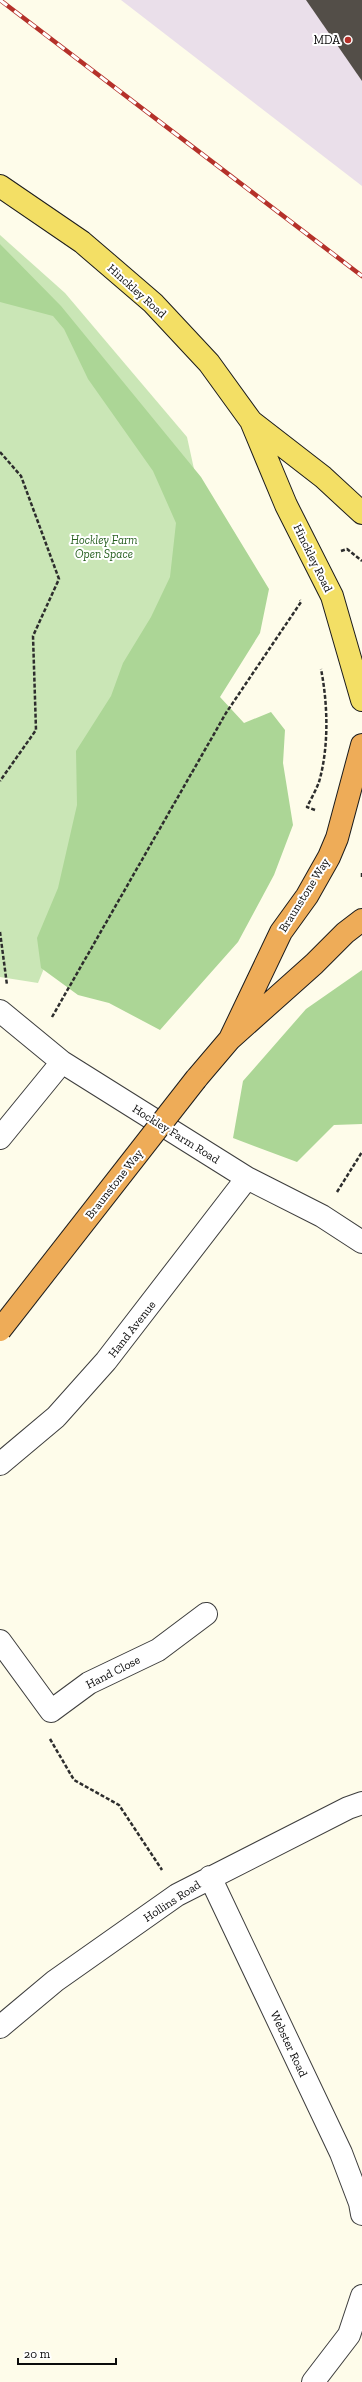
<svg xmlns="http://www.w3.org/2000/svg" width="362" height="2382" viewBox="0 0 362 2382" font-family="'Zilla Slab',serif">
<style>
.industrial{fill:#eadfea}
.green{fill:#cae6b6}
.forest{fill:#acd696}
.building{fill:#534e48}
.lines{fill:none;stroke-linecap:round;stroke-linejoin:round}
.minor-casing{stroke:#3e3e3e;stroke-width:24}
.major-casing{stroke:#1c1c1c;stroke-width:24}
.highway-casing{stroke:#1c1c1c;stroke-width:24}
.path{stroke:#2d2d2d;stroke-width:2.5;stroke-dasharray:4 2;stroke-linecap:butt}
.minor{stroke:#fff;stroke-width:22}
.major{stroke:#f3df65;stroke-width:22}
.highway{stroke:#eeac58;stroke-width:22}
.rail-casing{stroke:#b5312a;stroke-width:4.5}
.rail{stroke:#fff;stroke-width:3;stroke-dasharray:9;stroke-linecap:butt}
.highway-bridge-casing{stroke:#1c1c1c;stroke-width:24;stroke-linecap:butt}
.highway-bridge{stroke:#eeac58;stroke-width:22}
.poi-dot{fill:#b5312a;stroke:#fff;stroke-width:1.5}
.labels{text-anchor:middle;stroke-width:4;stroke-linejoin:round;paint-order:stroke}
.poi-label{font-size:12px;fill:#0b0b0b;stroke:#fff;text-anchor:end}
.street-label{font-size:12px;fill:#0b0b0b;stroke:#fff}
.park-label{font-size:12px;font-style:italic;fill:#265f1f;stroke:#fff}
</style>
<rect width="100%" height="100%" fill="#fefcea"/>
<path class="industrial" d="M121,0h241v186z"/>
<path class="green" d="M0,235l65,58 122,144 26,119 -175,427 -38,-6z"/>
<path class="forest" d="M0,244l61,62 140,171 68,112 -9,44 -40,64 24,26 27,-11 14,18 -2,33 10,62 -19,50 -36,67 -78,88 -51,-27 -31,-8 -37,-27 -4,-30 21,-50 19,-83 -1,-54 35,-55 12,-33 28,-46 19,-40 6,-54 -23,-52 -65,-92 -24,-50 -11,-13 -53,-14z
M362,970v154l-28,1 -37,37 -64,-24 10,-57 63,-72z"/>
<path class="building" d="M306,0h56v81z"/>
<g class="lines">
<defs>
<path id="minor" d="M0,1011l62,51 185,116 75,38 40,26
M0,1138l62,-76
M0,1464l56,-47 50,-56 141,-183
M0,1641l51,70 38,-28 69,-33 48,-36
M210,1877l131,276 19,50 2,11
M0,2027l55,-46 122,-86 171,-87 14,-5
M313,2382l36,-47 13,-39"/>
<path id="major" d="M0,186l82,56 71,61 56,60 42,58 35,84 46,91 30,104
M252,422l71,55 39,36"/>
<path id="highway" d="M230,1039l51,-107 26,-36 22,-39 8,-19 25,-93
M196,1079l34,-40 84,-75 31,-31 17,-13"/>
</defs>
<use href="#minor" class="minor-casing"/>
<use href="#major" class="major-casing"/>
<use href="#highway" class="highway-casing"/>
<path class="path" d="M0,452l21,24 38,103 -26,57 3,94 -36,51
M341,551l6,-2 15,12
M315,810l-8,-3c4,-8 9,-17 12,-25 10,-35 9,-77 2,-113
M362,873v4
M0,932l7,53
M52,1017l174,-304 75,-111 -1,-2
M337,1192l25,-40
M50,1739l24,41 45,25 43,65"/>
<use href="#minor" class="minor"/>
<use href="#major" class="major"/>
<use href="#highway" class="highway"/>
<defs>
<path id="rail" d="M0,0l362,276"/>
</defs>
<use href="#rail" class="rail-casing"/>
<use href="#rail" class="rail"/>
<defs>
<path id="highway-bridge" d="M0,1330l196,-251"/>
</defs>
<use href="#highway-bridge" class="highway-bridge-casing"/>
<use href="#highway-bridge" class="highway-bridge"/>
</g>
<circle class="poi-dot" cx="348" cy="40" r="4"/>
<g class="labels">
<g class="poi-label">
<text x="340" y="44">MDA</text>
</g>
<g class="street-label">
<text transform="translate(137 291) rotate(42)" y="4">Hinckley Road</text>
<text transform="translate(313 558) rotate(64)" y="4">Hinckley Road</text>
<text transform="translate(304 895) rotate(-58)" y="4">Braunstone Way</text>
<text transform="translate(176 1134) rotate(32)" y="4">Hockley Farm Road</text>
<text transform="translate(114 1184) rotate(-52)" y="4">Braunstone Way</text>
<text transform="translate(132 1329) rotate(-52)" y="4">Hand Avenue</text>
<text transform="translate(113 1672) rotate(-27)" y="4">Hand Close</text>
<text transform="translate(172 1901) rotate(-33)" y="4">Hollins Road</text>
<text transform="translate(289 2044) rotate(65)" y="4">Webster Road</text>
</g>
<g class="park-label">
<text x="104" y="544">Hockley Farm<tspan x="104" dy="14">Open Space</tspan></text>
</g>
</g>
<path d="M18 2358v6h98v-6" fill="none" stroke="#0b0b0b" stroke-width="2"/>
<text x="24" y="2358" font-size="12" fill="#0b0b0b" stroke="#ffffff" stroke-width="3" paint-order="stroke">20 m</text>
</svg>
